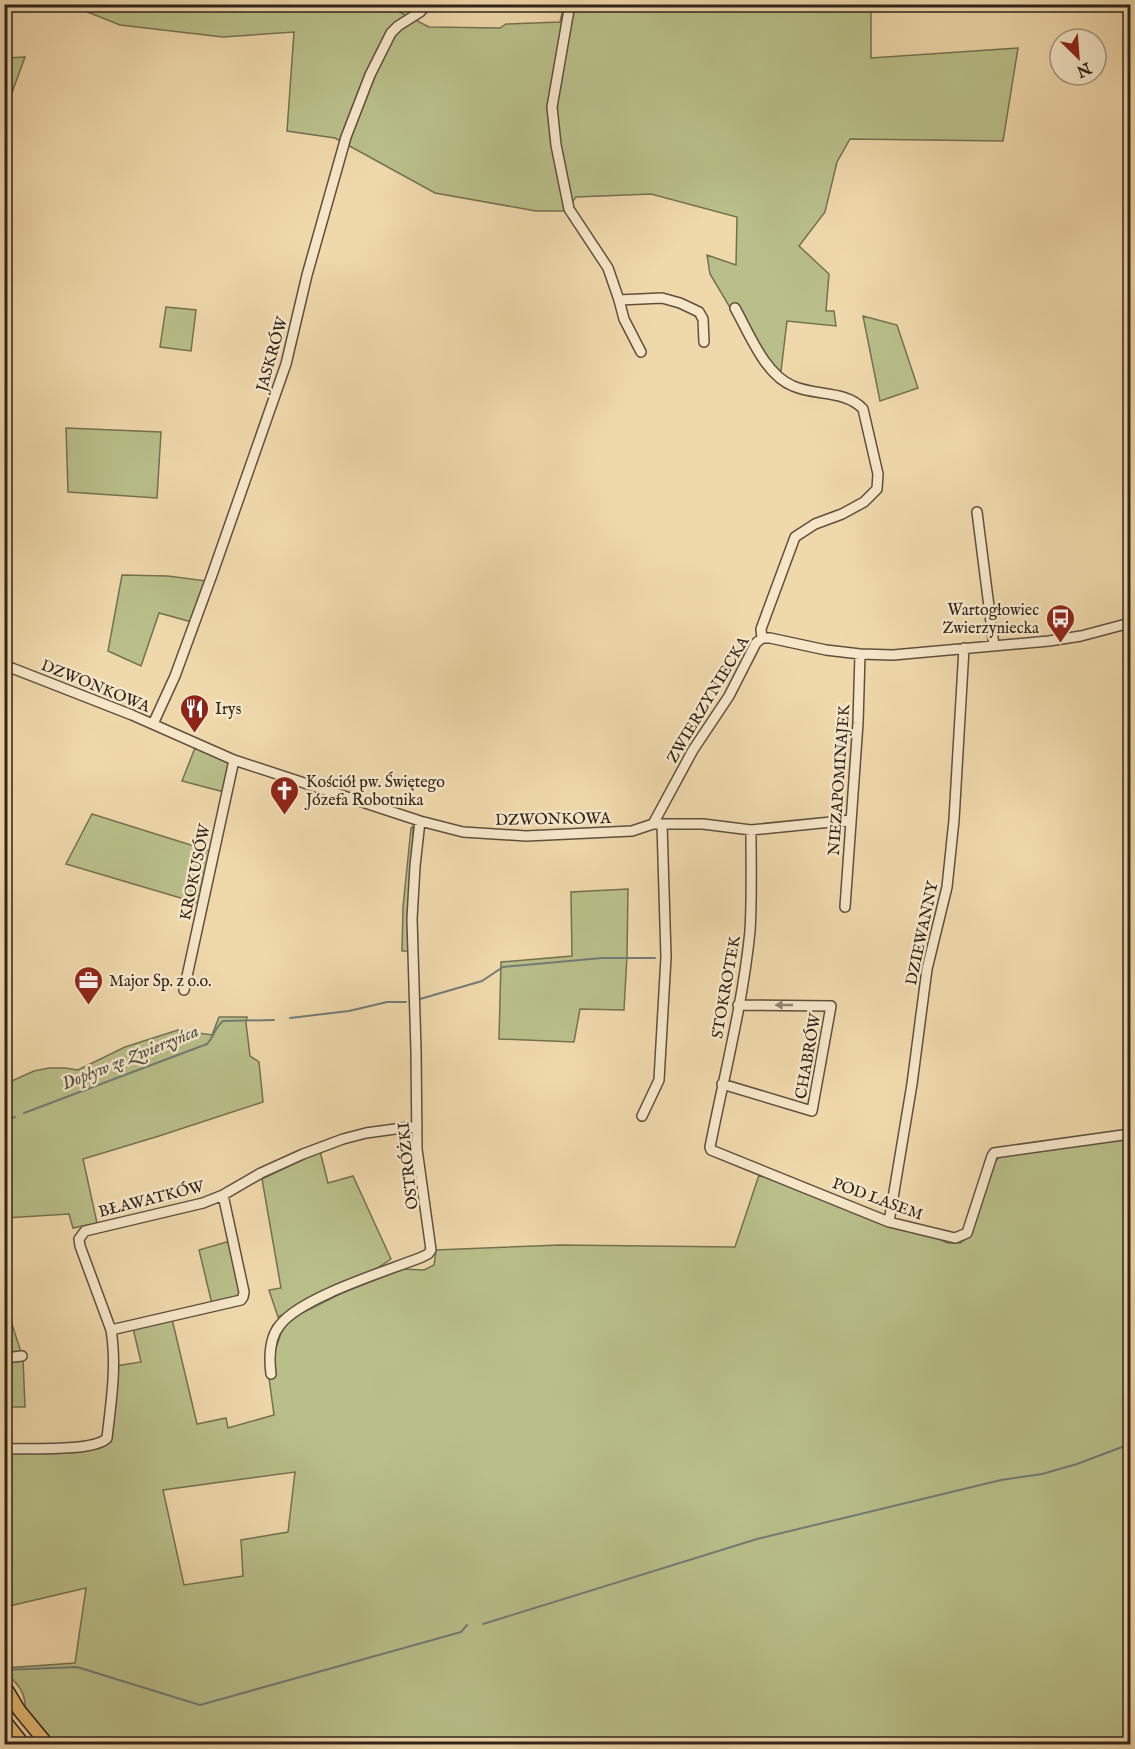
<svg xmlns="http://www.w3.org/2000/svg" width="1135" height="1749" viewBox="0 0 1135 1749" font-family="'IM FELL English',serif">
<style>
.green{fill:#b9bf89;stroke:#747152;stroke-width:1.5;fill-rule:evenodd}
.lines{fill:none;stroke-linecap:round;stroke-linejoin:round}
.stream{stroke:#717c76;stroke-width:2}
.minor-casing{stroke:#5f503e;stroke-width:12}
.major-casing{stroke:#2f231a;stroke-width:15}
.minor{stroke:#f5e6c8;stroke-width:9}
.major{stroke:#e8bc75;stroke-width:12}
.oneway{fill:#928471}
.labels{text-anchor:middle;stroke-width:5;stroke-linejoin:round;paint-order:stroke}
.street-label{font-size:16px;fill:#2f231a;stroke:#f5e6c8}
.poi-label{font-size:16px;fill:#2f231a;stroke:#f5e6c8;text-anchor:start}
.water-label{font-size:18px;font-style:italic;fill:#505048;stroke:#f5e6c8}
</style>
<rect width="100%" height="100%" fill="#efd8aa"/>
<filter id="stains"><feTurbulence type="fractalNoise" baseFrequency=".00333" numOctaves="4"/><feColorMatrix values="0 0 0 0 .2 0 0 0 0 .09 0 0 0 0 .02 0 0 0 .5 -.17"/></filter>
<radialGradient id="worn" r=".72"><stop offset=".6" stop-color="#630" stop-opacity="0"/><stop offset="1" stop-color="#630" stop-opacity=".3"/></radialGradient>
<path class="green" d="M871,4v54l147,-10 -15,93 -153,-2 -13,23 -12,50 -26,34 30,28 -3,37h8l2,15 -49,-5 -6,50 -12,2 -59,-99 -3,-19 29,10 1,-48 -86,-23 -75,3 -11,14h-29l-101,-18 -100,-55 -48,-7 7,-99 -71,5 -103,-12 -50,-20h316l43,22 71,1 6,-4 54,-2 4,-17z
M25,57l-18,49 -2,7v-55z
M166,307l30,3 -5,41 -31,-4z
M863,316l34,9 21,63 -38,13z
M66,428l95,4 -4,66 -89,-6z
M122,575l46,1 39,5 -15,41 -33,-9 -18,53 -33,-15z
M195,748l35,16 -6,28 -42,-11z
M92,814l118,37 -9,53 -135,-40z
M413,826v10h2l-7,72v43h-6l1,-44 8,-79z
M628,889l-1,67 -3,54 -44,-1 -6,33 -75,-3 2,-77 71,-6 -1,-64z
M219,1017h28l-1,6 4,33 9,6 4,40 -104,34 -76,23 14,64 -24,5 -4,-14 -64,4v-134l29,-13 15,-3h16l13,2 47,-23 53,-17 34,5z
M1128,1139l2,2v603h-1080l-25,-30c2,-21 -6,-29 -20,-42v-4l70,-5 11,-75 -81,19v-156l98,-6 13,-79 25,-4 -8,-34 39,-9 25,105 29,-6 2,10 46,-13 -5,-37 4,-12 3,-18 7,-21 17,-13 42,-21 60,-24 22,1 10,-5 2,-15 124,-5 175,2 24,-72 129,49 50,14 9,5h13l10,-7 22,-70 6,-8 11,-3zM295,1472l-7,60 -47,8 2,36 -59,9 -21,-95z
M320,1151l8,32 25,-7 38,83 -21,14 -92,44 -9,-27 12,-2 -19,-109z
M230,1241l11,51 -4,5 -25,7 -13,-54z
M4,1301l3,8 15,46 -17,2z
M23,1358l2,49h-20l-1,-47z"/>
<g class="lines">
<path class="stream" d="M420,999l62,-18 21,-14 99,-9h53
M290,1018l59,-7 38,-9h19
M24,1113l183,-69c7,-7 8,-17 16,-23l51,-1
M4,1122l11,-5
M483,1624l274,-85 244,-59 41,-6 35,-10 53,-20
M4,1670l73,-3 123,38 261,-73 6,-7"/>
<defs>
<path id="minor" d="M570,4l-18,103 4,38 13,64 39,59 11,32 43,-2 18,5 19,9 4,7 1,23
M619,300l5,19 17,33
M735,308c14,25 30,67 58,78 22,10 53,4 70,23l15,65 -1,15 -13,13 -22,12 -27,10 -20,13 -34,92 1,9
M977,512l17,134
M4,665l128,50 102,45 186,61 43,11 63,4 106,-5 21,-7h50l48,6 100,-10
M153,724l22,-48 37,-101 74,-211 21,-89 39,-138 24,-62 21,-42 7,-7 22,-14 7,-8
M653,824l40,-74 36,-54 27,-53 6,-5h8l56,12 34,4 33,1 156,-14 32,-5 49,-13
M751,830c0,33 1,67 -1,101 -7,72 -26,145 -40,216l1,3 178,72 66,16 12,-5 25,-77 2,-3 136,-19
M845,907l13,-184 2,-69
M184,990l50,-230
M722,1084l90,27 19,-105 -93,-1
M642,1116l17,-36 7,-123 -4,-133
M889,1222l23,-138 15,-115 20,-82 7,-67 10,-172
M111,1330l130,-30 2,-3 1,-5 -21,-97
M4,1358l18,-2
M271,1374c-2,-16 -2,-36 9,-49 21,-28 107,-54 142,-68l6,-3 3,-4 -14,-101 -1,-99 -4,-131 3,-53 5,-45
M4,1449c21,-1 91,3 103,-11 4,-36 10,-72 4,-108l-31,-84 -1,-7 6,-8 118,-28 20,-8 38,-22 42,-19 40,-15 23,-6 51,-7"/>
<path id="major" d="M4,1685l15,25 28,34
M4,1720l19,24"/>
</defs>
<use href="#minor" class="minor-casing"/>
<use href="#major" class="major-casing"/>
<use href="#minor" class="minor"/>
<use href="#major" class="major"/>
</g>
<defs><path id="oneway-solid" d="M-6-.8H1V-3.2L6.5 0L1 3.2V.8H-6Z" transform="scale(1.5)"/></defs>
<use class="oneway" href="#oneway-solid" transform="translate(784 1005) rotate(-180)"/>
<defs>
<symbol id="bus-pin" viewBox="-11 -11 22 30"><path d="M0 17L-7.5 6A9.5 9.5 0 1 1 7.5 6Z" fill="#8f2418" stroke="#f5e6c8"/><path d="M-5-6H5V4H4V6H2V4H-2V6H-4V4H-5ZM-3.5-4V0h7V-4ZM-3.5 1.2v1.5H-2V1.2ZM2 1.2v1.5H3.5V1.2Z" fill="#fff"/></symbol>
<symbol id="restaurant-pin" viewBox="-11 -11 22 30"><path d="M0 17L-7.5 6A9.5 9.5 0 1 1 7.5 6Z" fill="#8f2418" stroke="#f5e6c8"/><path d="M-5-6h1v4h1v-4h1v4h1v-4h1v5L-1.5 .5V6h-2V.5L-5-1ZM5-6V6H3V1.5H1.5Q1.5-4 5-6Z" fill="#fff"/></symbol>
<symbol id="church-pin" viewBox="-11 -11 22 30"><path d="M0 17L-7.5 6A9.5 9.5 0 1 1 7.5 6Z" fill="#8f2418" stroke="#f5e6c8"/><path d="M-1.2-6h2.4v3.5h3.3v2.4h-3.3V6h-2.4V-.1h-3.3v-2.4h3.3Z" fill="#fff"/></symbol>
<symbol id="office-pin" viewBox="-11 -11 22 30"><path d="M0 17L-7.5 6A9.5 9.5 0 1 1 7.5 6Z" fill="#8f2418" stroke="#f5e6c8"/><path d="M-6-3h4V-5.5h4V-3h4V5H-6ZM-1-4.5V-3h2v-1.5ZM-6 0V1H6V0Z" fill="#fff"/></symbol>
</defs>
<g fill-rule="evenodd">
<use href="#bus-pin" x="1044" y="602" width="33" height="45"/>
<use href="#restaurant-pin" x="178" y="692" width="33" height="45"/>
<use href="#church-pin" x="268" y="774" width="33" height="45"/>
<use href="#office-pin" x="72" y="964" width="33" height="45"/>
</g>
<g class="labels">
<g class="street-label">
<text transform="translate(271 354) rotate(-74)" y="6">JASKRÓW</text>
<text transform="translate(96 685) rotate(22)" y="6">DZWONKOWA</text>
<text transform="translate(707 699) rotate(-59)" y="6">ZWIERZYNIECKA</text>
<text transform="translate(838 780) rotate(-86)" y="6">NIEZAPOMINAJEK</text>
<text transform="translate(553 818) rotate(-1)" y="6">DZWONKOWA</text>
<text transform="translate(194 872) rotate(-78)" y="6">KROKUSÓW</text>
<text transform="translate(921 933) rotate(-78)" y="6">DZIEWANNY</text>
<text transform="translate(725 987) rotate(-80)" y="6">STOKROTEK</text>
<text transform="translate(807 1056) rotate(-80)" y="6">CHABRÓW</text>
<text transform="translate(407 1166) rotate(-96)" y="6">OSTRÓŻKI</text>
<text transform="translate(151 1198) rotate(-14)" y="6">BŁAWATKÓW</text>
<text transform="translate(878 1198) rotate(20)" y="6">POD LASEM</text>
</g>
<g class="poi-label">
<text x="1039" y="615" text-anchor="end">Wartogłowiec<tspan x="1039" dy="18">Zwierzyniecka</tspan></text>
<text x="215" y="714">Irys</text>
<text x="306" y="787">Kościół pw. Świętego<tspan x="306" dy="18">Józefa Robotnika</tspan></text>
<text x="109" y="986">Major Sp. z o.o.</text>
</g>
<g class="water-label">
<text transform="translate(130 1057) rotate(-22)" y="6">Dopływ ze Zwierzyńca</text>
</g>
</g>
<rect width="1135" height="1749" fill="none" stroke="#efd8aa" stroke-width="24"/>
<rect x="6" y="6" width="1123" height="1737" fill="none" stroke="#2f231a" stroke-width="3"/>
<rect x="12" y="12" width="1111" height="1725" fill="none" stroke="#2f231a" stroke-width="1.5"/>
<g transform="translate(1078 57) rotate(155)"><circle r="28" fill="#f5e6c8" stroke="#a69882" stroke-width="1.5"/>
<path d="M0-4.5L10 22L0 15L-10 22Z" fill="#8f2418"/>
<text y="-9" font-size="16" font-weight="bold" text-anchor="middle" fill="#2f231a">N</text>
</g>
<rect width="100%" height="100%" filter="url(#stains)"/>
<rect width="100%" height="100%" fill="url(#worn)"/>
</svg>
